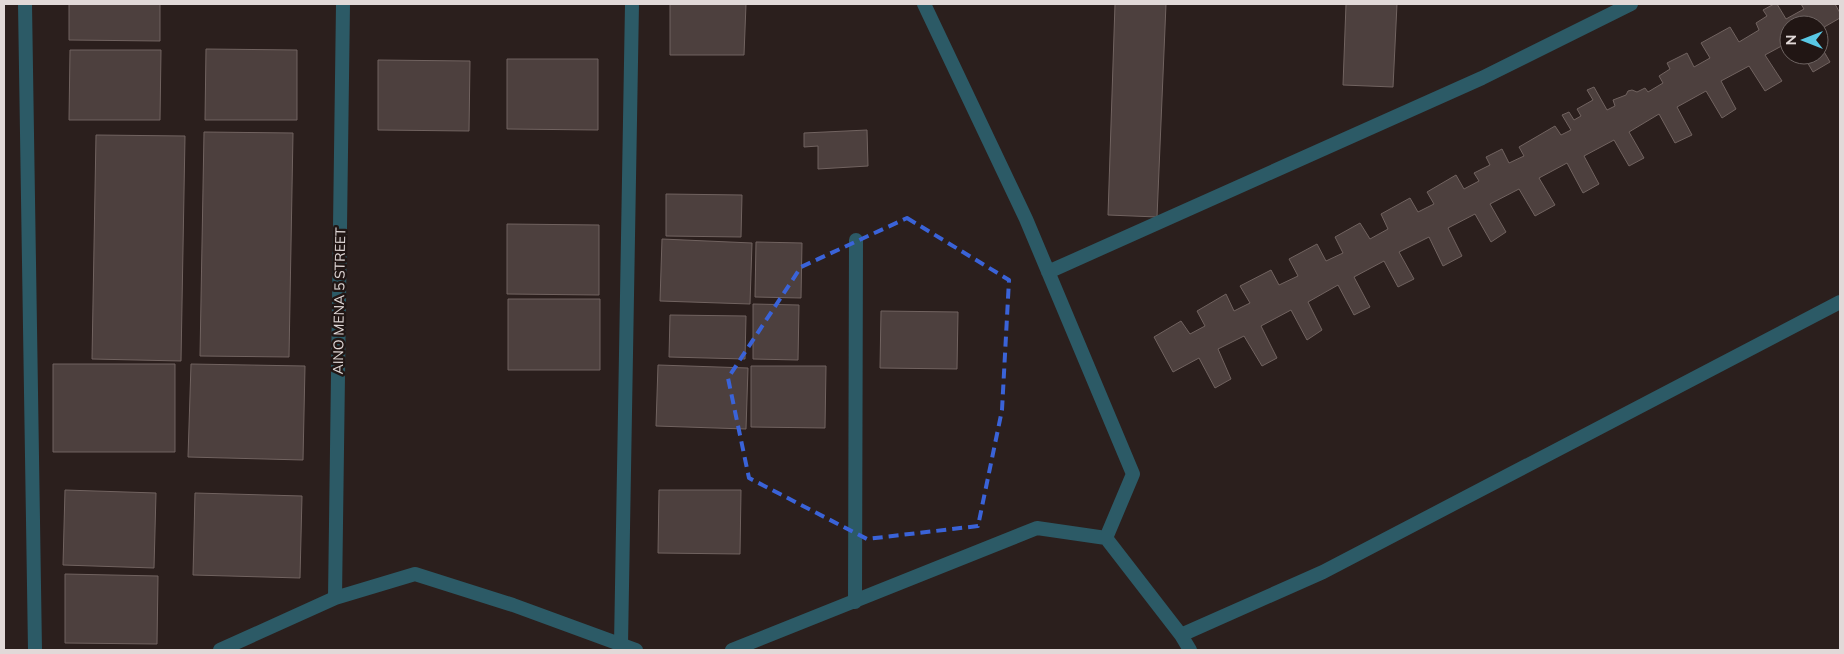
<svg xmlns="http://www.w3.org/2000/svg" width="1844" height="654" viewBox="0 0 1844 654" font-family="Mulish,sans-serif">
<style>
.building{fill:#4d403e;stroke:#716360}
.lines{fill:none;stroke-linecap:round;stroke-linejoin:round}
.minor{stroke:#2c5a66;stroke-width:14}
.tertiary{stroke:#2c5a66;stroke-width:14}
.marked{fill:none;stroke:#3a63d8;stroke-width:4;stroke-dasharray:10 6;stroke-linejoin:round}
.labels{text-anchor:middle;stroke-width:5;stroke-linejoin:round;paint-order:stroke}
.street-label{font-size:14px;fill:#e1d9d8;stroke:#211614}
</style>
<rect width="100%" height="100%" fill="#2b1f1d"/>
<path class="building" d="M69,4h91v37l-91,-1z
M670,4h76l-2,51h-74z
M1115,4h51l-9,213 -49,-2z
M1346,4h51l-4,83 -50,-2z
M1774,4h3l9,15 18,-10 -3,-5h34l5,9v5l-21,12v-5h-30v17l-24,13 17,26 -17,10 -16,-25 -28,15 15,28 -14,9 -16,-27 -29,16 15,28 -17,8 -16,-29 -30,18 15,26 -15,8 -15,-26 -30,16 15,28 -16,9 -16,-30 -28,15 16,27 -20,11 -16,-27 -29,15 16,28 -15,10 -16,-28 -27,14 14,28 -19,10 -14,-29 -30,15 15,27 -16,8 -14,-26 -30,16 16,30 -16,8 -16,-30 -30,17 14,28 -15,10 -16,-30 -30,16 16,32 -15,8 -18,-30 -26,13 13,30 -16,9 -16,-30 -26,14 -19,-35 27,-16 9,13 15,-8 -8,-15 29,-17 8,17 16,-8 -10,-17 31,-16 8,15 19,-9 -9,-17 28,-15 9,17 17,-8 -8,-16 25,-14 10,16 18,-10 -7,-15 29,-16 8,14 16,-8 -7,-12 29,-17 8,14 15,-8 -5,-8 16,-8 -4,-8 16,-8 7,14 15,-7 -5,-9 36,-21 6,9 10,-5 -9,-15 7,-3 5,8 7,-4 -4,-7 16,-9 -6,-10 7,-3 13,23 8,-4 -2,-6 13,-5 2,-4 4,-1 5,2 8,-4 3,4 15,-9 -4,-7 11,-7 -3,-6 20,-10 7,14 16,-9 -9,-15 29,-16 9,15 20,-12 -3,-7 11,-7 -4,-6z
M1819,43l11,19 -17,10 -10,-17h16z
M206,49l91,1v70h-92z
M70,50h91l-1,70h-91z
M507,59h91v71l-91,-1z
M378,60l92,1 -1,70 -91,-1z
M867,130l1,36 -50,3v-23l-14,1v-14z
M204,132l89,1 -4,224 -89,-1z
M96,135l89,1 -4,225 -89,-2z
M666,194l76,1 -1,42 -75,-1z
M507,224l92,1v70l-92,-1z
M662,239l90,4 -2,61 -90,-3z
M756,242l46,1 -1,55 -46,-1z
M508,299h92v71h-92z
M753,304l46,1 -1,55 -45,-1z
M881,311l77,1 -1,57 -77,-1z
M670,315l76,1 -1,43 -76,-2z
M53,364h122v88h-122z
M191,364l114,2 -2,94 -115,-3z
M658,365l90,3 -2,61 -90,-3z
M751,366h75l-1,62 -74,-1z
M65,490l91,3 -2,75 -91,-3z
M659,490h82l-1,64 -82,-1z
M195,493l107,3 -2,82 -107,-3z
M65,574l93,2 -1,68 -92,-1z"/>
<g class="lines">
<path class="minor" d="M924,4l102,215 107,255 -27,64
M1048,272l434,-194 149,-74
M335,598l8,-594
M855,602l1,-362
M1181,635l142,-63 517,-270
M621,645l11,-641
M220,650l115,-52 80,-24 98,31 123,45
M732,650l305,-122 69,10 75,97 9,15"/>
<path class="tertiary" d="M25,4l10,646"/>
</g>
<path class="marked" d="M907,218l102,62 -7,130 -24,116 -111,13 -118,-61 -21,-100 73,-111z"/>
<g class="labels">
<g class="street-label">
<text transform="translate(339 301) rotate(-89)" y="5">AINO MENA 5 STREET</text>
</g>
</g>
<rect width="1844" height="654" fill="none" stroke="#e1d9d8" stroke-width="10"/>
<g transform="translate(1804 40) rotate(270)"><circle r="24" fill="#211614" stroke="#6e6462"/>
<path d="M0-4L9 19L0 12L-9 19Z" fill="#59c8e5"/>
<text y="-8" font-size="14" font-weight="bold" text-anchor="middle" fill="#e1d9d8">N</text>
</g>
</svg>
